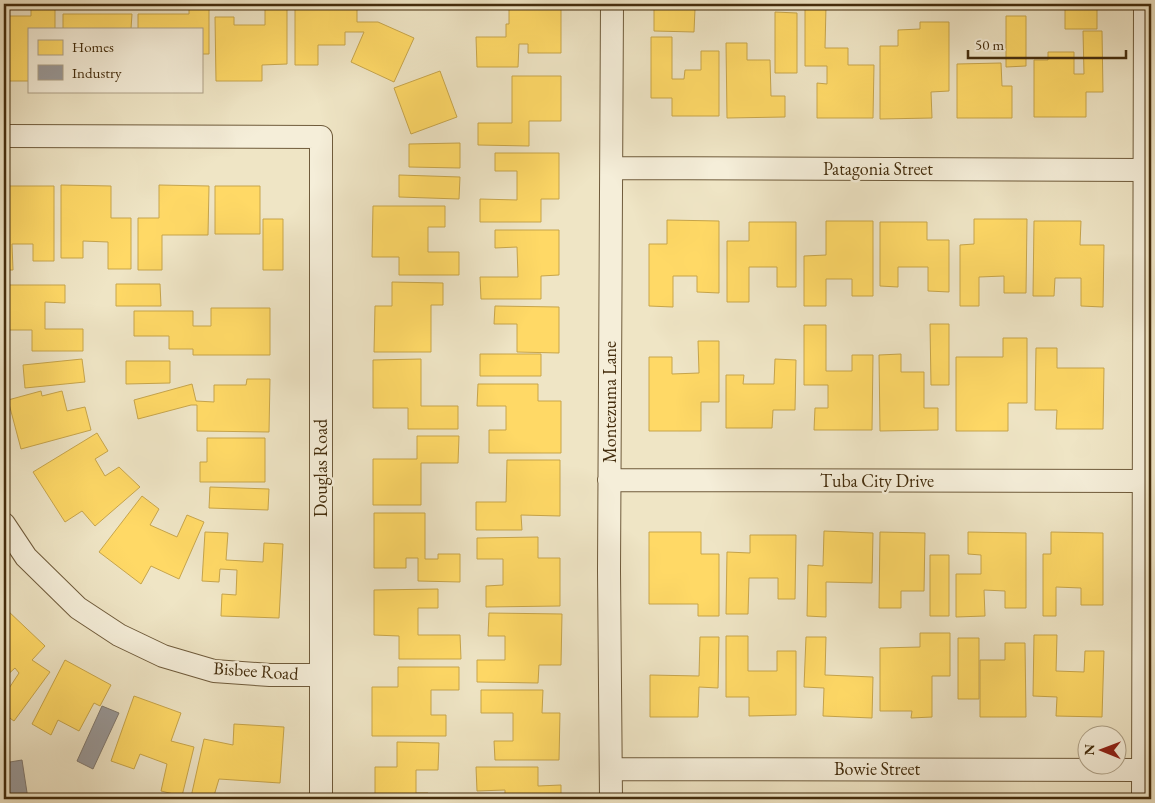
<svg xmlns="http://www.w3.org/2000/svg" width="1155" height="803" viewBox="0 0 1155 803" font-family="'EB Garamond',serif">
<style>
.homes{fill:#ffd966;stroke:#c7a54b}
.industry{fill:#999;stroke:#80796f}
.lines{fill:none;stroke-linecap:round;stroke-linejoin:round}
.minor-casing{stroke:#6f5b3b;stroke-width:24}
.minor{stroke:#f5eed9;stroke-width:22}
.labels{text-anchor:middle;stroke-width:5;stroke-linejoin:round;paint-order:stroke}
.street-label{font-size:18px;fill:#442d0d;stroke:#f5eed9}
</style>
<rect width="100%" height="100%" fill="#efe5c5"/>
<filter id="stains"><feTurbulence type="fractalNoise" baseFrequency=".004" numOctaves="4"/><feColorMatrix values="0 0 0 0 .2 0 0 0 0 .09 0 0 0 0 .02 0 0 0 .5 -.17"/></filter>
<radialGradient id="worn" r=".72"><stop offset=".6" stop-color="#630" stop-opacity="0"/><stop offset="1" stop-color="#630" stop-opacity=".3"/></radialGradient>
<path class="homes" d="M31,4h24v25h-26v52h-25v-65h27z
M189,4h20v50h-8v-25h-63v-15h51z
M265,4h22v60l-25,1v16h-46l-1,-64h19v8h31z
M295,4h62v18h21l36,16 -20,44 -43,-20 13,-30h-19v13h-27v20h-23z
M509,4h52v49h-33v-9h-9l-1,23h-41l-1,-30h30v-13h3z
M1065,5l32,1v23h-32z
M805,6h21l-1,42h23v17h26l-1,53h-56v-35l10,1v-18h-22z
M654,9h41l-1,23 -40,-1z
M775,12l22,1v60h-22z
M63,14h69l-1,15h-68z
M1006,16h20v50l-20,1z
M920,22h29v69l-18,1 1,26 -52,1v-73h18v-16l22,-1z
M1083,31h19l1,61h-17v25h-52v-57h14v-8h26v22h10z
M651,37h21v42h12l1,-9h16v-19h18v65h-47v-18h-21z
M726,43h21v17h23l1,36h14v21l-58,1z
M1001,63l1,23h10v32h-55v-54z
M440,71l17,46 -46,17 -17,-46z
M512,76h49v45h-32v25l-51,-1v-22h34z
M460,143v25l-51,-1v-23z
M495,153h64v46h-18v23h-61v-23l37,1v-29h-22z
M399,175l61,2 -1,22 -60,-2z
M61,185l50,1v32h20v51h-23v-27l-25,-1v17h-22z
M159,185l50,1 -1,49h-46v35h-24v-52h21z
M7,186h47v75h-21v-17h-21l1,26h-9v-43h3z
M215,186h45v48h-45z
M373,206h72v21h-17v25h31v23h-60v-18h-27z
M263,219h20v51h-20z
M974,219h53l-1,74h-22v-17l-25,1v29h-19v-61l14,-1z
M667,220l52,1v72l-22,-1v-16h-24v31l-24,-1v-62h18z
M826,221h47v75h-21v-17h-26v27h-22v-50l22,-1z
M1034,221h47l-1,24h24l-1,62 -22,-1v-28h-26l-1,18h-21z
M749,222h47v65h-19v-20h-28v35h-22v-61h22z
M880,222h47v18h22v52l-21,-1v-24h-30v20l-18,-1z
M495,230h64v45l-18,1v23h-60l-1,-22h38l-1,-30 -22,1z
M392,282l51,1v22h-12v47h-57l1,-46h17z
M116,284h44l1,22h-45z
M4,285h61v18l-20,-1v27h38v22h-51v-21h-28z
M495,306l64,1v46l-42,-1v-28h-23z
M211,308h59v47h-77v-6h-24v-13h-35v-25h59v15h18z
M930,324h19v61h-18z
M804,325h22v46h26v-16h21l-1,75h-58l1,-22h13v-23h-24z
M1003,338h24v65h-19v28h-52v-74h47z
M698,341h21v61h-18v29h-52v-74h23v17l27,-1z
M1036,348h21v20h47l-1,61h-47l1,-19h-22z
M480,354h61v22h-61z
M901,354v18h23v36h14v22l-58,1 -1,-76z
M82,359l3,23 -60,6 -2,-23z
M421,359v47h37v23h-50v-21h-35v-48z
M775,359l21,1 -1,50h-22l-1,18h-46v-53h18l-1,9h31z
M126,361h44v22l-44,1z
M247,379h23l-1,53 -72,-1v-26h-6l-53,14 -4,-19 58,-16 4,17 18,1v-17h32z
M478,384h60v17h23v52h-72v-23h17v-24h-29z
M41,391l1,5 20,-5 5,20 18,-4 6,23 -70,19 -13,-49z
M97,433l11,18 -13,8 10,17 14,-9 21,20 -45,39 -13,-15 -17,11 -32,-50z
M417,436h42l-1,27h-37v42h-48v-46h44z
M207,438h58v44h-65v-20h7z
M507,460h53v56l-39,-1 1,15h-46v-28h30z
M210,487l59,2 -1,21 -59,-2z
M142,496l17,13 -9,16 27,12 10,-22 17,7 -25,57 -28,-13 -10,18 -42,-32z
M374,513h51v46h13v-5h22v28l-42,-1v-23h-12v10h-32z
M824,531l49,2 -1,50 -46,-1v35l-19,-1 1,-51 15,1z
M205,532l23,1 -2,27 37,2 1,-19 19,1 -4,74 -58,-2 1,-22 14,1 1,-25 -17,-1 -1,13 -17,-1z
M649,532h52v22h18v62h-21v-12h-49z
M880,532l45,1 -1,58h-23v17h-22z
M968,532l58,1v75h-21v-17l-21,-1 1,26 -29,1v-43h25v-19l-13,-1z
M1051,532l52,1v72h-22v-17l-25,-1v29h-13v-62h8z
M750,535h46l-1,64h-17v-21h-29l-1,36h-22l1,-62 23,1z
M538,537v21h22v48l-74,1v-21l17,-1v-26h-26v-21z
M930,555h19v61h-19z
M438,589v19h-20v27h42l1,24h-62v-23l-25,-1v-45z
M7,610l38,36 -13,14 18,12 -36,49 -10,-7v-18l15,-23 -4,-5 -11,10v-65z
M489,613l73,1 -1,51h-22l-1,18 -61,-1v-22h28v-24h-17z
M920,633h30v43h-18v41l-21,1 1,-7h-32v-63l40,-1z
M1034,635h23l-1,36 28,1 1,-21h19l-2,66 -46,-1 1,-19 -24,-1z
M726,636h22v35h29v-20h19v64l-47,1v-19h-23z
M700,637h19l-1,51 -19,-1 -1,30h-48v-42l49,1z
M806,637h20l-1,38 48,2 -1,41 -49,-2 1,-28 -20,-1z
M958,638h21v61h-21z
M1005,643h20l1,74h-46v-57h25z
M65,660l46,25 -11,21 -6,-3 -15,28 -21,-11 -7,15 -19,-11z
M398,667h61v23h-28v25h15v21h-74v-49h26z
M481,690h62l-1,23h18l-1,47h-64l-1,-19h19v-28h-32z
M134,696l47,17 -10,28 23,6 -12,49 -21,-5 6,-27 -27,-10 -6,15 -23,-8z
M234,724l50,3 -4,56 -61,-4 -6,20h-12l-10,-2 13,-58 29,6z
M397,742l42,1 -1,27h-22v23h12v6h-53v-32h22z
M476,767h62v19l23,-1v14h-56v-9l-28,1z"/>
<path class="industry" d="M102,706l17,7 -26,56 -16,-8z
M22,760l6,39h-21l-3,-36z"/>
<g class="lines">
<defs>
<path id="minor" d="M4,136l317,1v662
M612,168l532,2
M609,480l535,1
M4,524l22,33 52,51 41,27 44,21 51,15 56,4h51
M611,769l532,1
M611,799l-2,-228 3,-567
M1143,799l2,-795"/>
</defs>
<use href="#minor" class="minor-casing"/>
<use href="#minor" class="minor"/>
</g>
<g class="labels">
<g class="street-label">
<text x="878" y="175">Patagonia Street</text>
<text transform="translate(610 402) rotate(-90)" y="6">Montezuma Lane</text>
<text transform="translate(321 468) rotate(-90)" y="6">Douglas Road</text>
<text x="877" y="487">Tuba City Drive</text>
<text transform="translate(256 671) rotate(4)" y="6">Bisbee Road</text>
<text x="877" y="775">Bowie Street</text>
</g>
</g>
<rect width="1155" height="803" fill="none" stroke="#efe5c5" stroke-width="20"/>
<rect x="5" y="5" width="1145" height="793" fill="none" stroke="#442d0d" stroke-width="2.5"/>
<rect x="10" y="10" width="1135" height="783" fill="none" stroke="#442d0d"/>
<rect x="28" y="28" width="175" height="65" fill="#f5eed9" stroke="#aea187"/>
<rect x="38" y="40" width="25" height="15" fill="#ffd966" stroke="#aea187"/>
<text x="72" y="52" font-size="15" fill="#442d0d">Homes</text>
<rect x="38" y="65" width="25" height="15" fill="#999999" stroke="#aea187"/>
<text x="72" y="78" font-size="15" fill="#442d0d">Industry</text>
<g transform="translate(1102 750) rotate(271)"><circle r="24" fill="#f5eed9" stroke="#aea187"/>
<path d="M0-4L9 19L0 12L-9 19Z" fill="#8f2418"/>
<text y="-8" font-size="14" font-weight="bold" text-anchor="middle" fill="#442d0d">N</text>
</g>
<path d="M968 50v8h158v-8" fill="none" stroke="#442d0d" stroke-width="2.5"/>
<text x="975" y="50" font-size="15" fill="#442d0d" stroke="#f5eed9" stroke-width="4" paint-order="stroke">50 m</text>
<rect width="100%" height="100%" filter="url(#stains)"/>
<rect width="100%" height="100%" fill="url(#worn)"/>
</svg>
